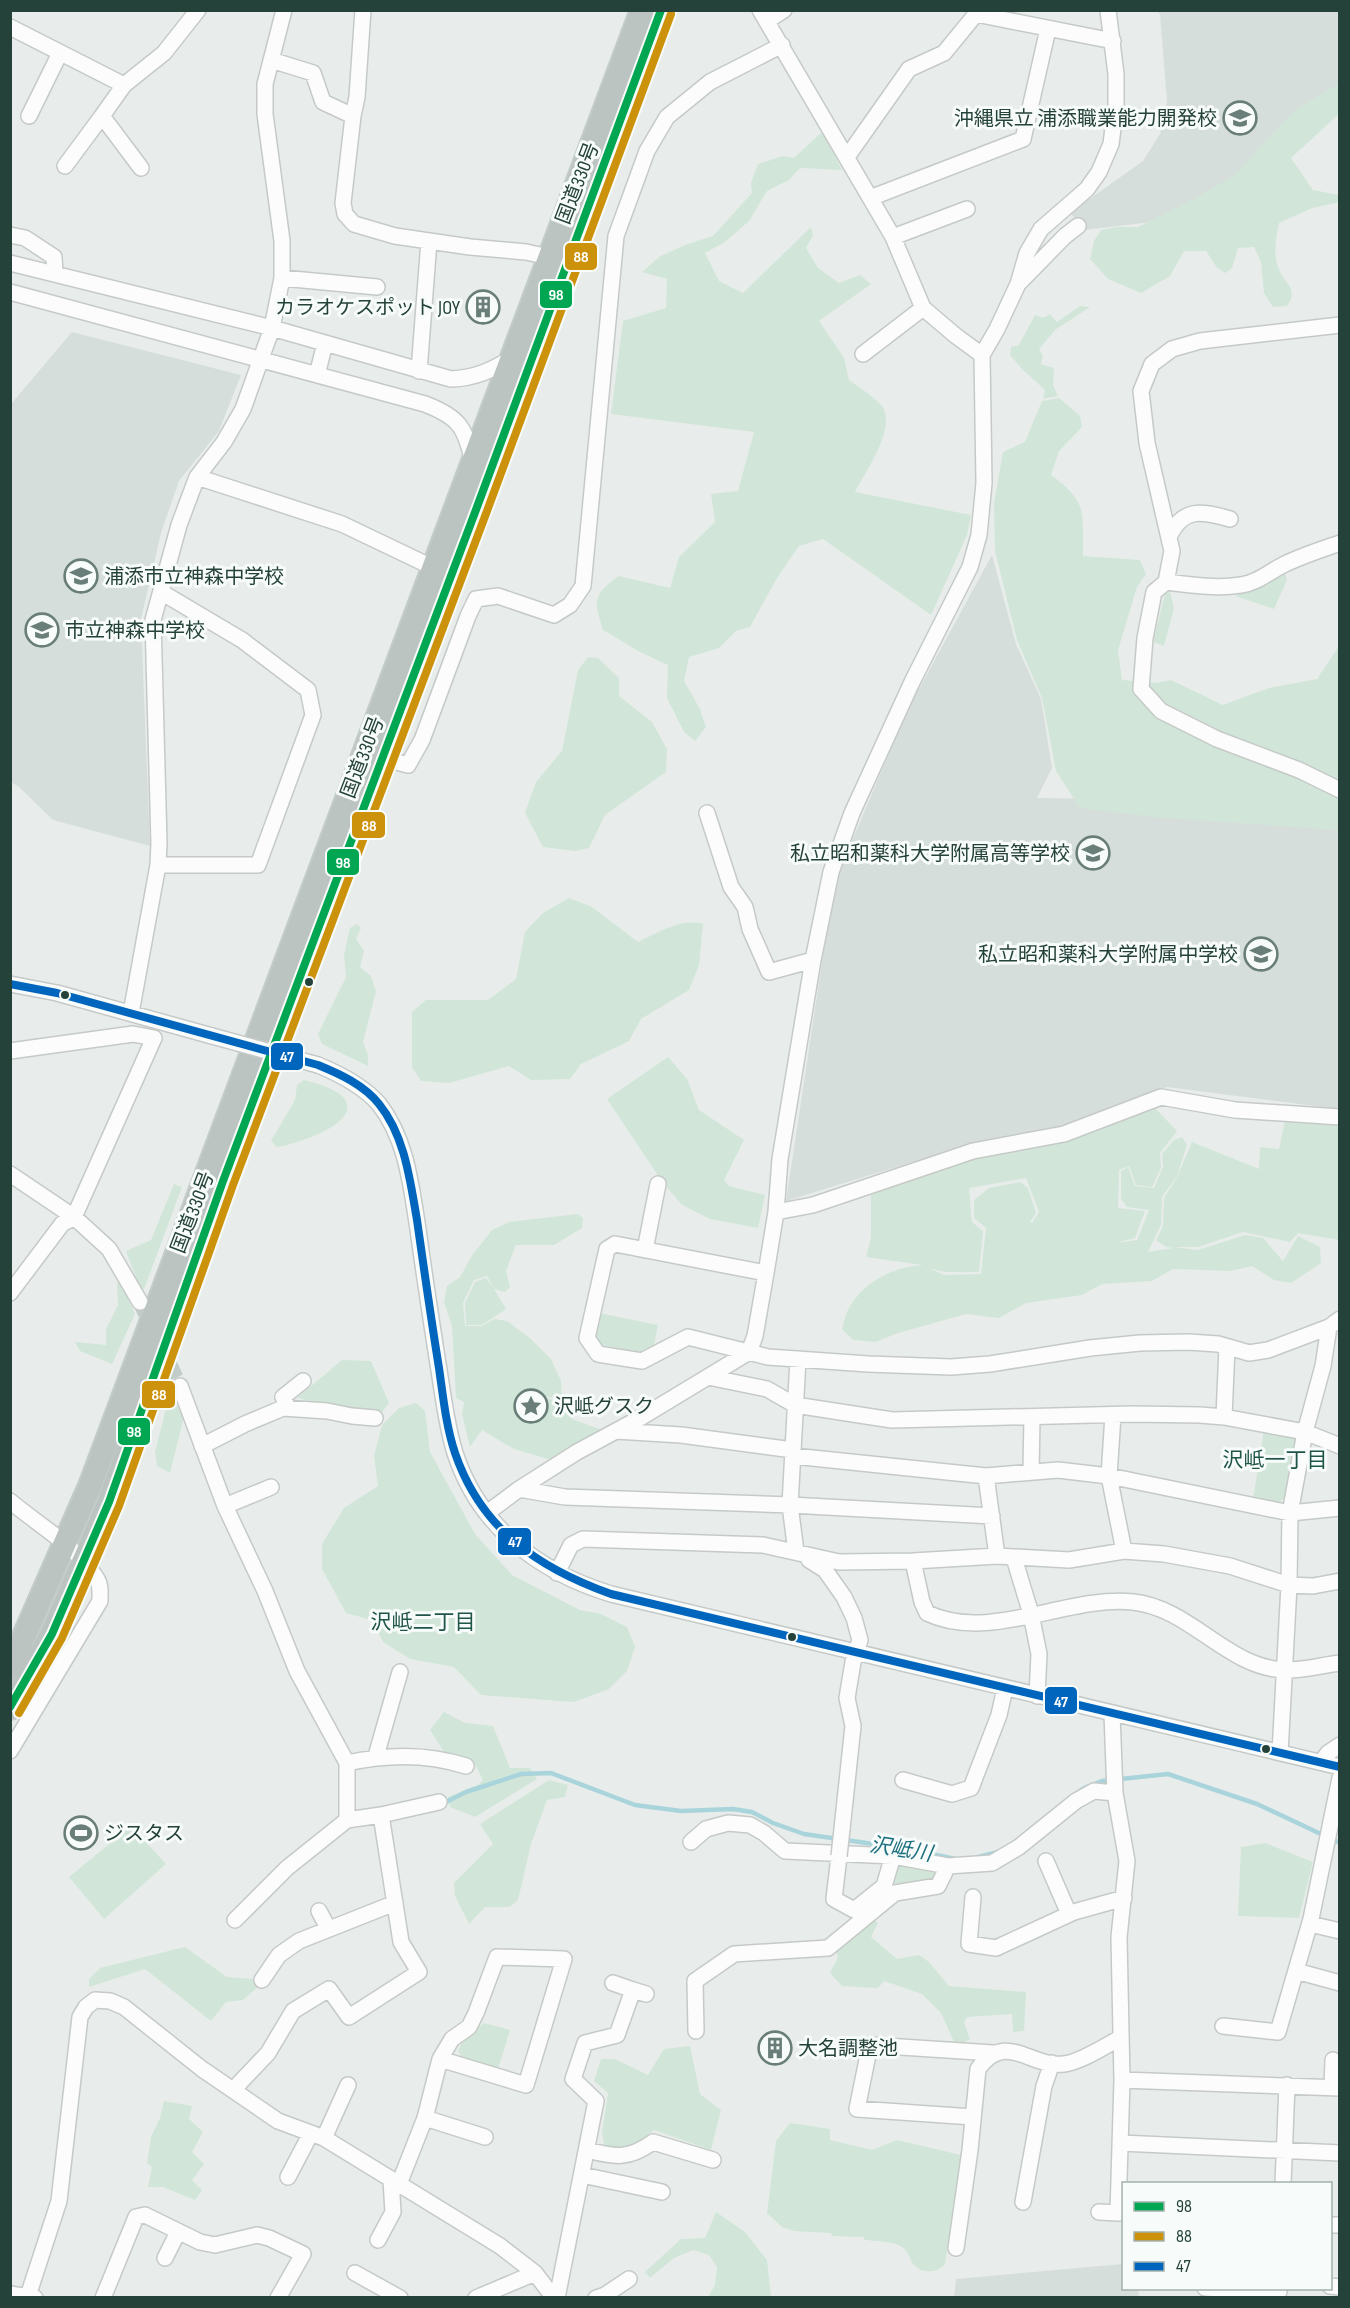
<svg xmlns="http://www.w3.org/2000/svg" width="1350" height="2308" viewBox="0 0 1350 2308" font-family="'Sofia Sans Condensed','Noto Sans JP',sans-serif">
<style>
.built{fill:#d6dedb}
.green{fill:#d1e6d8;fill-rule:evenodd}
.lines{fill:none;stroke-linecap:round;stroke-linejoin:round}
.stream{stroke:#a9d4db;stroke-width:4.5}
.minor-tunnel{stroke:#c1cbc8;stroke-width:15;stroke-dasharray:15 8;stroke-linecap:butt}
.minor-casing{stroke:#c5cac8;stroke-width:18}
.highway-casing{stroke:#c3ccc9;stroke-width:26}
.minor{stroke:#fcfcfc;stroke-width:15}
.highway{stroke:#bcc4c2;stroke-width:22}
.minor-bridge-casing{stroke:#c5cac8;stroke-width:18;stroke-linecap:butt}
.minor-bridge{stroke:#fcfcfc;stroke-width:15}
.bus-1-casing{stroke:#f7fbf9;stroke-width:12}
.bus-2-casing{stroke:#f7fbf9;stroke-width:12}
.bus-3-casing{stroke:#f7fbf9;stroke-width:12}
.bus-1{stroke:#00a651;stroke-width:8}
.bus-2{stroke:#cd920c;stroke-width:8}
.bus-3{stroke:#0065bd;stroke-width:8}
.bus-dot{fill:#24423a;stroke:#f7fbf9;stroke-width:2}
.labels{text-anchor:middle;stroke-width:6;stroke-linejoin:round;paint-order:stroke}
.poi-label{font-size:20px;fill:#24423a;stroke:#f7fbf9;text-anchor:start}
.street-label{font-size:20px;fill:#24423a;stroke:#f7fbf9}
.neighbourhood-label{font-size:21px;fill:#1f5548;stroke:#f7fbf9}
.water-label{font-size:21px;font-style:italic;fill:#1c6f80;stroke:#f7fbf9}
.line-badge{stroke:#f7fbf9;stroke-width:2}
.badge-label{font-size:16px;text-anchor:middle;font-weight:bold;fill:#fff}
</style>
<rect width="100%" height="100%" fill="#e8edeb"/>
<path class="built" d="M1158,11h181v88l-154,119 -100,12 -15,-17 73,-52 17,-27 7,-33 -7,-86z
M72,332l169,43 -22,56 -40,50 -18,52 -20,86 9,227 -97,-26 -34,-33 -8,-5v-378z
M992,555l24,89 25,55 11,69 -15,30 83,1 219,24v286l-172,-22 -106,39 -84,16 -191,59 48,-318 74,-174z
M1123,2264l1,24 14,1 1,8h-185l2,-18z"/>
<path class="green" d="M1339,84v30l-48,44 22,32 26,5 1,7 -28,6 -33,15c-3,15 -6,30 -1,44 5,17 22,20 9,39l-14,1 -9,-14 -3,-31 -7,-15 -16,1 -6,20 -7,5 -8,-5 -11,-17h-22l-14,25 -29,17 -33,-14 -18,-20 4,-18 7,-11 15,-3h22l54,-27 43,-25 61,-66z
M822,132l20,38 -42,-2 -11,12 -22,11 -18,30 -24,21 -20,11 14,28 24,12 68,-66 2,8 -7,13 12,20 21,15 21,-8 11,9 -52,37 25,37 5,22c8,6 27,18 33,26 15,22 -17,66 -27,86l116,23 -4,20 -36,80 -108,-76 -24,7 -22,32 -27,49 -14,4 -17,17 -30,9 -5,24 16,28 6,18 -11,14 -11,-9 -17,-34 1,-33 -28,-13 -37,-22c-9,-29 -11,-35 16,-54l51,12 9,-31 36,-35 -4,-28 27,-3 16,-59 -143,-18 12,-93 43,-13 1,-29 -25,-7 17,-15 26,-12 28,-9 39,-43 -1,-10 7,-19 25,-8 11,2z
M1080,306l10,1 -35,23 -16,19 4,7 -2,8 13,4 -1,17 5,11 -15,3 2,-9 -24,-22 -11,-13 1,-8 8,-2 16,-30 8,3 7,-4 7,8z
M1059,398l21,18 2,11 -23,24 -8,24c38,28 31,37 32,81l57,4 6,14 -9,13 -19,63 4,30 35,3 14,-3 52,25 46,-17 48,-9 22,-33v184l-184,-13 -75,-9 -24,-37 -14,-73 -25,-58 -22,-89 -1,-48 9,-51 22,-10 17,-41z
M1285,573l2,7 -13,29 -39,-13z
M1170,592l4,16 -10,38 -11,-4 12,-48z
M588,657l10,1 21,20v18l33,26 15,27 -1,23 -61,43 -16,33 -14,3 -32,-4 -18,-34 11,-31 26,-31 16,-81z
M569,898l23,9 46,35c20,-9 42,-24 65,-18l-4,41 -10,25 -48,29 -12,22 -48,23 -11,15 -39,1 -22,-14 -60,17 -28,-2 -9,-14v-55l14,-12h62l28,-21 9,-47 18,-19z
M357,924l4,4 -5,11 8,12 -4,16 11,9 5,15 -13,51 5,13v11l-46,-22 -4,-10 28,-57 -2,-22 6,-27z
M668,1057l19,22 12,31 45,30 -20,40 5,6 36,9 -7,33 -48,-9 -28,-14 -19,-22 -56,-84z
M304,1080c12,3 30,8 39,17 23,26 -50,48 -66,50l-6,-6 24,-41 2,-15z
M1154,1107l23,24 -17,22 1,15 -9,19 -16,-2 -7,-19 -10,4 -1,38 27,3 -10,27 -20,5 22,-3 12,-30 -22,-3 -6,-8v-28l7,-4 7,19 19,2 9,-21 -1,-13 12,-14 8,-3 5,8 -10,31 -15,21 -1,28 -13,27 26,-4 -8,-1 -10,-7 7,-14 1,-28 13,-21 15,-35 67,27 1,-22 19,2 6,-29 54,2v118l-41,-7 -8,9 -47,-10 -45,15h-24l24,3 47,-15 18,3 20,23 15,-25 22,11 1,16 -30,20 -17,-3 -22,-14 -22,5 -57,-2 -21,12 -50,3 -20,11 -56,8 -27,15 -33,-4 -71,20 -19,8 -23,-2 -11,-11c2,-7 4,-17 8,-23 16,-26 44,-39 73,-41l-57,-8 5,-19v-45l51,-22zM1026,1178l13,34 -7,11 -2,-1 6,-9 -8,-25 -8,-6 -31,6 -15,12v18l12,10 -5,46 -37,1 -15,-7 16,4h34l4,-41 -11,-9 -3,-34z
M174,1184l8,3 -38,102 -4,-1 -14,-37 25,-11z
M578,1214l5,4 -1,10 -28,17h-38l-10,26 4,16 -5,5 -11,-3 12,20 -24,16h-16l-1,-22 10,-21 11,-4 8,10 -7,-12 -13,4 -11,23 2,23h17l12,-7 13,2 24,18 20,20 10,22 1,14 -10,3 -12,-2 13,4 10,-4 1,-3 14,6 -6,20 30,11 -51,30 -37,-11 -32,-19 -12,17 -8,-33 2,-12 -8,-4 -4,-72 -8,-24 3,-16 13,-9 13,-23 19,-24 17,-8z
M120,1282l15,32 -23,50 -32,-13 -5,-9 31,3v-16l12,-24 -1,-21z
M599,1313l59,12 -4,20 -16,7 -40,-8 -3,-10z
M342,1360l29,1 18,42 -10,13 -82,-18z
M169,1397l4,1 11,19 -14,56 -13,-7 -2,-14z
M416,1403l9,8 5,41 45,82 37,41 68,35 21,4 26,13 8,20 -8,24 -18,18 -35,13 -93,-7 -27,-28 -44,-8 -27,-17 -11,-22 -26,-7 -24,-44v-25l22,-36 34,-22 -4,-30 8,-31 17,-17z
M1264,1430l33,7 -10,58 -9,9 -25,-4z
M444,1712l21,11 28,3 17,42h20l7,11 -62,38 -25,-10 -2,-10 30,-12 5,-5 -9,-18 -30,-10 -14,-22z
M549,1780l19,5 -3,12 -18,3 -16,44 -13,56 -8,7h-25l-16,17 -14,-28 -1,-13 39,-39 -13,-20z
M131,1826l35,38 -62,55 -35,-42z
M1265,1843l48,19 -14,56 -61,-2 3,-69z
M897,1863l44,8 -7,12 -43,1z
M871,1917l7,6 -7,14 26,22 22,-4 10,7 20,24 77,6 -2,39 -11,1 -1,-18 -45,3 -3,5 6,17 -9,5 -7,-2 -13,-29 -19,-19 -38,-13 -6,7 -36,-2 -12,-13 8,-15 -3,-12z
M185,1947l42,30 26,2 7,6 -17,15 -17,2 -15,19 -66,-52 -56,18v-8l11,-11z
M484,2023l26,7 -12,39 -36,-12 -4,-6 3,-7z
M690,2046l10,48 21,16 -10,40 -57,-20 -21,16 -28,2 -3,-15 6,-40 -14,-12 7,-22h14l33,16 16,-26z
M164,2101l28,5 -3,13 14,13 -11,20 12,12 -12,16 10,10 -7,10 -32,-13h-15l4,-20 -5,-4 4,-26 9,-19z
M790,2123l40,6v11l42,10 25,-10 64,15 -16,109c-7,9 -22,10 -30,2 -7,-7 -4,-15 -17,-21 -9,-4 -23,-4 -33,-5l-2,-3 -31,-1 -1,-3 -37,-2 -12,-4 -15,-14 9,-72z
M716,2212l29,20 22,28 4,37h-63l7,-12 2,-18 -8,-12 -16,-5 -19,8 -24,20 -5,-6 36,-33 24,-1z"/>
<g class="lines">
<path class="stream" d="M1077,1793l7,-5 18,-7 66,-7 89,30 83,39
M442,1804l24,-12 55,-18 30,-1 84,32 46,6 52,-2 19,3 21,11 31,11 104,15 47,10
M978,1857l20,-5"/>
<path class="minor-tunnel" d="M140,1302l40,84"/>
<defs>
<path id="minor" d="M760,10l133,227 30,71 33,28 26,19
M767,21l17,-11
M10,27l114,58 -22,31 39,52
M271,60l42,13 10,29 30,14 -10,87 2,11 9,10 41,12 75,11 56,5 23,5
M124,85l40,-32 34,-43
M29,116l31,-63
M353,116l4,-19 6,-87
M847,157l62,-88 35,-16 32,-39 137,27
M65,166l37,-50
M870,198l153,-59 25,-110
M10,235l15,3 29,19 1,15
M893,237l74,-28
M10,263l262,65 179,51c25,-1 41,-9 61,-21
M282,278l95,9
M1020,282l45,-46 13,-10
M10,292l415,112c34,13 40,23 48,58
M1340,325l-140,16 -28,8 -20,15 -11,27 6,52 25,108 -6,31 -12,10 -9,46 -4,51 20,22 56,28 82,31 41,20
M863,354l60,-46
M419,371l10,-130
M317,375l8,-32
M197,477l145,47 92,44
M1169,537c14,-30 32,-26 61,-18
M1166,582c24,3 50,7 75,3 16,-2 28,-13 42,-20 18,-9 37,-15 57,-22
M381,758l27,7 14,-25 46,-124 8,-17 22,-3 56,19 16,-10 13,-19 33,-350 31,-85 20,-34 43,-35 72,-37
M707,813l24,74 14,20 5,22 19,43 44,-12
M158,865h100l55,-150 -5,-25 -66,-50 -81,-48
M10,984l47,9 155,43
M131,1013l27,-148 1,-22 -6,-223 26,-95 18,-48 27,-35 19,-33 29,-81 10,-50v-37l-17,-127v-30l19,-74
M10,1051l123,-17 21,4 -80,179 -12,7 -52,69
M318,1065c22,9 45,21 61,39 28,36 32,82 39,125 6,45 13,90 20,135 5,30 8,60 17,89 24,74 84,119 156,141l729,173
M10,1174l64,43 35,32 31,53
M776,1212l37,-7 160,-54 91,-17 97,-37 74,13 105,7
M645,1250l13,-66
M766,1273l-151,-29 -8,5 -20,89 11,16 44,7 46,-24 80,20 100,7 83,3 39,-3 100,-16 50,-5 48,-1 30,2 31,9 19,-3 61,-23
M708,1377l59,12 28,16 97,15 239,-6 69,1 24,2 81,15 35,14
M180,1386l45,120 40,85 32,80 50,92v57l34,-5 20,127 18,30 -70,45 -20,-28 -36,22 -25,42 -35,37
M288,1408l-5,-11 20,-16
M1113,1415l-4,61 15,75
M1224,1417l3,-70
M616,1431l65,4 112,15
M202,1446l43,-22 38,-16 44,3 25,5 23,2
M793,1456l193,20 72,-6 51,6 181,37 50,-5
M1031,1472l1,-55
M986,1476l11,80
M519,1489l46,8 225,8 202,11
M10,1501c27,23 69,47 87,78 4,6 3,15 3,22l-90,150
M225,1506l46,-19
M487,1513l32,-24 58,-37 63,-34 109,-66 6,-16 11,-63 10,-61 4,-53 33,-199 18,-88 21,-59 60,-131 58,-115 9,-32 5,-52 -2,-128 15,-26 21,-45 9,-31 14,-24 46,-40 12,-17 12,-28 5,-39v-31l-8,-64
M796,1552l-6,-47 8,-146
M1014,1558l17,56 8,40 -2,42
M809,1560l16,10 19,27 10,21 6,22 -7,22 -6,36 6,28 -11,103
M913,1561l9,41 5,11c63,30 140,-18 206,-11 58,6 94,66 152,68 18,1 37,-5 55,-7
M557,1573l14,-28 12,-6 180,6 76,17 74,-1 84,-5 72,4 55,-9 40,3 66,12 59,19 24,1 27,-5
M1112,1714l3,79 12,68 -8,76 3,143 -4,133h6
M1280,1753l9,-168 1,-72 15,-81 18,-66 6,-39 11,-8
M376,1756l24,-84
M1321,1762l7,-9 12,-8
M347,1763c40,-9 79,-10 119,3
M903,1780l49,14 19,-6 28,-73 6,-27
M381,1815l58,-13
M691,1842l15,-13 22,-6 22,2 14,8 21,18 108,5 55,10 44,-3 27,-16 57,-46 18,-10 21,2
M839,1856l-5,43 20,11 30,-24 9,-30
M1046,1861l23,53
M973,1897l-4,47 27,4 78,-36 50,-14
M319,1911l9,17
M235,1920l52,-52 60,-48
M1310,1924l30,7
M1296,1971l44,12
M262,1980l17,-25 20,-14 96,-38
M613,1983l20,7
M1223,2026l55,6 33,-113 29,-141
M696,2031l-1,-50 39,-27 94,-6 67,-55 43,-7 10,-20
M1122,2080l218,8
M1332,2088l1,-28
M973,2117l-116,-8 13,-64 123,8
M425,2118l60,19
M324,2138l24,-53
M1121,2143l219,10
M587,2150c28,7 41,10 66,-8l60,18
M582,2175l80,17
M288,2177l23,-44
M399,2184l26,-66 15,-59 12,-20 17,-12 7,-14 21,-56 67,2 -38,126 -86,-26
M1283,2184l4,-99
M1023,2202l21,-116 8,-23
M1099,2212l19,1
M1330,2225h10
M378,2240l15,-28 -2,-32
M956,2248l14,-98 8,-81c28,-39 52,-1 86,-5 17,-2 41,-18 56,-26
M165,2258l13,-26
M355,2273l45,25
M1330,2286l10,1
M1205,2288l74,4
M10,2294l25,4
M28,2296l31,-95 21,-184 6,-10 9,-7 15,1 14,6 78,62 76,52 46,17 176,108 35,27 19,25
M103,2298l33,-81 9,-2 55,27 15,3 42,-10 12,3 34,16 -25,44
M476,2298l59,-25
M557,2298l39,-197 -23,-22 12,-36 32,-8 16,-45 13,4
M596,2298l9,-3 24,-16"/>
<path id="highway" d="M10,1668l80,-182 552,-1476
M10,1708l42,-74 57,-132 114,-321 99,-267 155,-407 184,-497"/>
</defs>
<use href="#minor" class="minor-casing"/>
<use href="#highway" class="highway-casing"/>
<use href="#minor" class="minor"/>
<use href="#highway" class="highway"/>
<defs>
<path id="minor-bridge" d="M212,1036l106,29
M839,1856l3,-27"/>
</defs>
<use href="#minor-bridge" class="minor-bridge-casing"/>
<use href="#minor-bridge" class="minor-bridge"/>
<defs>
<path id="bus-1" d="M10,1707l42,-73 57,-132 114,-321 254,-674 184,-497"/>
<path id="bus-2" d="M19,1713l43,-75 57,-132 114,-321 254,-674 184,-497"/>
<path id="bus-3" d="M10,984l47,9 261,72c22,9 46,20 61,39 26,32 31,76 38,116 7,49 14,99 22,148 4,28 7,58 16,85 26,76 83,115 156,141l729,173"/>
</defs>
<use href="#bus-1" class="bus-1-casing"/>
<use href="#bus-2" class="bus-2-casing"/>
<use href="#bus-3" class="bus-3-casing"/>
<use href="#bus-1" class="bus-1"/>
<use href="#bus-2" class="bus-2"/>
<use href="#bus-3" class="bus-3"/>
</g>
<defs>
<symbol id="school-ring" viewBox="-11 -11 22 22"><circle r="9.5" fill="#f7fbf9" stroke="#697e78" stroke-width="1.5"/><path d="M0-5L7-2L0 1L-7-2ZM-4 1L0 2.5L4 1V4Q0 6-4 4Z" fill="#697e78"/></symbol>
<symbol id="building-ring" viewBox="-11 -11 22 22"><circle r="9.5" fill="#f7fbf9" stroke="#697e78" stroke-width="1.5"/><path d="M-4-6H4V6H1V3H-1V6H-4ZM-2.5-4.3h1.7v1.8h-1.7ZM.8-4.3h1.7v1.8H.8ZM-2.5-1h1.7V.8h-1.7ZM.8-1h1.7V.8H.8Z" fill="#697e78"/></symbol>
<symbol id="sight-ring" viewBox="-11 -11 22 22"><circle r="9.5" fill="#f7fbf9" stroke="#697e78" stroke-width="1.5"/><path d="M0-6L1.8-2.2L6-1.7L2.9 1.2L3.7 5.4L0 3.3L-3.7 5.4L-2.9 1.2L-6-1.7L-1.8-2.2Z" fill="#697e78"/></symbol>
<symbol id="stadium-ring" viewBox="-11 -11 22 22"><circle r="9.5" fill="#f7fbf9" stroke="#697e78" stroke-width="1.5"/><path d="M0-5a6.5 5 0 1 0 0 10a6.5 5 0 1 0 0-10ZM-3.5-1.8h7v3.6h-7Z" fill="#697e78"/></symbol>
</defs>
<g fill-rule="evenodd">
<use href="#school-ring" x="1221" y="99" width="38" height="38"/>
<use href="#building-ring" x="464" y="288" width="38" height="38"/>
<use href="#school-ring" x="62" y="557" width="38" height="38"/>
<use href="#school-ring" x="23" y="611" width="38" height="38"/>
<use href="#school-ring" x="1074" y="834" width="38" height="38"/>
<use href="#school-ring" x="1242" y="935" width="38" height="38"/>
<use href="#sight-ring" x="512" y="1387" width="38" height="38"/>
<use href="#stadium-ring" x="62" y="1814" width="38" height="38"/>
<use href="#building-ring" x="756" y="2029" width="38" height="38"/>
</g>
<g class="bus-dot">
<circle cx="309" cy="982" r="5"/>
<circle cx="65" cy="995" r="5"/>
<circle cx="792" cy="1637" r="5"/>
<circle cx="1266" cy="1749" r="5"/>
</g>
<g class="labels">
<g class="poi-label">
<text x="1217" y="125" text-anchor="end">沖縄県立 浦添職業能力開発校</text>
<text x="460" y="314" text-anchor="end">カラオケスポット JOY</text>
<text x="104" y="583">浦添市立神森中学校</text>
<text x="65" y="637">市立神森中学校</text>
<text x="1070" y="860" text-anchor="end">私立昭和薬科大学附属高等学校</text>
<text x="1238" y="961" text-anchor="end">私立昭和薬科大学附属中学校</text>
<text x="554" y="1413">沢岻グスク</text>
<text x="104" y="1840">ジスタス</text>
<text x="798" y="2055">大名調整池</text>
</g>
<g class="street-label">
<text transform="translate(577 183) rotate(-69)" y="7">国道330号</text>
<text transform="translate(362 757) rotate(-69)" y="7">国道330号</text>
<text transform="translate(192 1212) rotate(-69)" y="7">国道330号</text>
</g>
<g class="neighbourhood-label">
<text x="1275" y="1467">沢岻一丁目</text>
<text x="423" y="1629">沢岻二丁目</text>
</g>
<g class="water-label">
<text transform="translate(901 1849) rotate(9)" y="7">沢岻川</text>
</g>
</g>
<g class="line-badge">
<rect x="564" y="242" width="34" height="29" rx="6" fill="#cd920c"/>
<rect x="539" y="280" width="34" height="29" rx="6" fill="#00a651"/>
<rect x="351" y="811" width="35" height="28" rx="6" fill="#cd920c"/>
<rect x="326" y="848" width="34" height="28" rx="6" fill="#00a651"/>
<rect x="270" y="1042" width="34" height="29" rx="6" fill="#0065bd"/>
<rect x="141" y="1380" width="35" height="29" rx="6" fill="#cd920c"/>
<rect x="117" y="1417" width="34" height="29" rx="6" fill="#00a651"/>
<rect x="497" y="1527" width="35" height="29" rx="6" fill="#0065bd"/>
<rect x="1044" y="1686" width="34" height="29" rx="6" fill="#0065bd"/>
</g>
<g class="badge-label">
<text x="581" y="262">88</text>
<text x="556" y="300">98</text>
<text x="369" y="831">88</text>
<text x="343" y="868">98</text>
<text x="287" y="1062">47</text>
<text x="159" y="1400">88</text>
<text x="134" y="1437">98</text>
<text x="515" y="1547">47</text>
<text x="1061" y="1707">47</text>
</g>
<rect width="1350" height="2308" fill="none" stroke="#24423a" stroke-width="24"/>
<rect x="1122" y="2182" width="210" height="108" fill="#f7fbf9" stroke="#a3b1ad" stroke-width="1.5"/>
<rect x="1134" y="2202" width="30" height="9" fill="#00a651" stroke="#a3b1ad" stroke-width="1.5"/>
<text x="1176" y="2212" font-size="18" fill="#24423a">98</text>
<rect x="1134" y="2232" width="30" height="9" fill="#cd920c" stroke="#a3b1ad" stroke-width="1.5"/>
<text x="1176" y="2242" font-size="18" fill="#24423a">88</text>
<rect x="1134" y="2262" width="30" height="9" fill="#0065bd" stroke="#a3b1ad" stroke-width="1.5"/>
<text x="1176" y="2272" font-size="18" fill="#24423a">47</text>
</svg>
